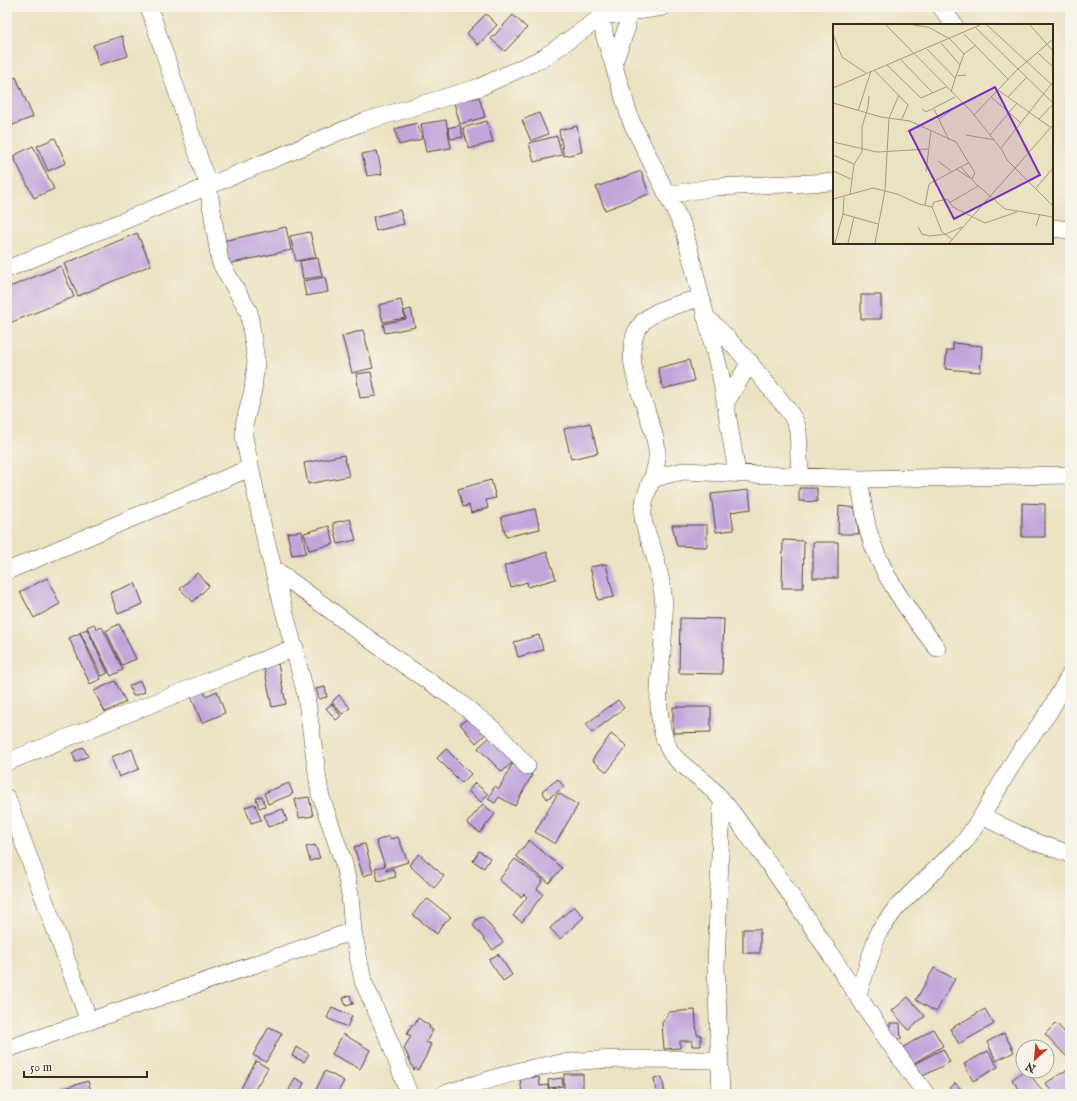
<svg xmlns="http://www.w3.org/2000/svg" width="1077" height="1101" viewBox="0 0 1077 1101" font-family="'IM FELL English',serif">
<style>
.building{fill:#c0a5db}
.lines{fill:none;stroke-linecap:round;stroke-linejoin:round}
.minor-casing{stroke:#554636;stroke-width:18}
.minor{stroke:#fff;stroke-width:17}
.inset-road{fill:none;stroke:#a59880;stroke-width:1}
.view{fill:#7b2cbf;fill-opacity:0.15;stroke:#7b2cbf;stroke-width:2}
.inset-edge{fill:none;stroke:#3b2a1e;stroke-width:2}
</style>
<rect width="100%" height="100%" fill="#f7f3e8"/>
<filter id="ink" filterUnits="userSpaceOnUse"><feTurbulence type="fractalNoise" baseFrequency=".025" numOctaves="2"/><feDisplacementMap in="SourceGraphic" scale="8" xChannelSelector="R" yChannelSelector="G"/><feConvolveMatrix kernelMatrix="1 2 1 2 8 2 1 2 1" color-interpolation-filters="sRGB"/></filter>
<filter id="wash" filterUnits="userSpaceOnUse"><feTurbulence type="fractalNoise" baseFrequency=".012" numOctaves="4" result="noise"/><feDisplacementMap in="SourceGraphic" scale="16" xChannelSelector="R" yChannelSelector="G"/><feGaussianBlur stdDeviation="0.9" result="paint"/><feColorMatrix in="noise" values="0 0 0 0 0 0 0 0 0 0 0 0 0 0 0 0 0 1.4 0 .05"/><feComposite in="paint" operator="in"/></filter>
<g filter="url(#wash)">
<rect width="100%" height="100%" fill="#ebe2c1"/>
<g id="blocks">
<path class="building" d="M486,14l11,11 -19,20 -11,-12z
M513,15l14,13 -22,23 -14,-12z
M122,36l6,20 -29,9 -6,-20z
M16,77l17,40 -25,10 -1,-46z
M479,97l6,20 -25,7 -6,-21z
M539,113l9,21 -17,7 -9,-21z
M446,120l5,28 -25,4 -5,-28z
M487,121l6,21 -24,7 -6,-21z
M417,123l5,16 -23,6 -4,-16z
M460,125l3,12 -12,2 -3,-11z
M577,126l5,26 -18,4 -5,-26z
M557,136l5,19 -28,7 -5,-19z
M55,138l11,25 -18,8 -11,-25z
M33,146l21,43 -20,9 -21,-42z
M377,151l5,23 -15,2 -5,-22z
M641,171l8,23 -44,16 -9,-23z
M400,210l4,14 -28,7 -3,-14z
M286,227l5,23 -63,14 -5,-23z
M310,232l6,25 -20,4 -6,-25z
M137,233l14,32 -73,31 -14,-32z
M318,258l4,18 -19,3 -3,-18z
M61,266l13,31 -67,27v-36z
M325,277l3,15 -22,4 -3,-15z
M861,295h20v24h-20z
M401,300l4,18 -22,4 -4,-17z
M411,309l4,18 -30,6 -2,-9 23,-5 -2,-8z
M363,330l10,38 -21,5 -10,-37z
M953,343l29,3 -2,26 -35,-3 2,-19h6z
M689,360l5,21 -31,8 -5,-21z
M371,372l5,24 -16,2 -4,-24z
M590,423l8,30 -27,6 -7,-30z
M344,455l5,21 -41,8 -4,-21z
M491,480l5,18 -10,2 2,8 -17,5 -2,-8 -6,2 -5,-18z
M799,488h18v14l-18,-1z
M749,490l2,19 -20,3 3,18 -18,2 -5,-38z
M1022,503l23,1v33h-23z
M839,506l16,2 4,26h-21z
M535,509l5,20 -34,8 -5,-20z
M350,519l6,21 -18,4 -5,-21z
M672,525h35v22l-30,-1z
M329,526l5,18 -25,6 -5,-17z
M302,531l4,22 -14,2 -5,-22z
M783,540l21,1 -1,47h-21z
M813,542h25v36h-25z
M547,552l9,27 -28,8 -1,-5 -16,5 -7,-21z
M606,564l8,33 -16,3 -8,-33z
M197,573l12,13 -16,16 -13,-13z
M47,578l13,26 -26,14 -14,-26z
M135,583l8,21 -25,10 -8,-21z
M680,618l44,1 -2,55 -43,-1z
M94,624l3,5 5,-2 21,43 -12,6 -24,-49z
M119,624l17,35 -14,6 -16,-34z
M87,629l21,44 -6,3 -22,-44z
M80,633l21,46 -11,5 -21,-46z
M539,635l4,15 -25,7 -4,-15z
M278,664l8,40 -14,3 -8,-40z
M115,681l11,21 -21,10 -11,-21z
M140,681l5,11 -12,4 -4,-10z
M202,686l4,10 11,-5 8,22 -23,10 -13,-32z
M325,687l2,10 -8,2 -3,-10z
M339,695l11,13 -8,6 -10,-12z
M618,700l6,8 -32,25 -6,-9z
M332,704l9,12 -5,4 -10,-12z
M673,707h38v25l-38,1z
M472,715l15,18 -11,10 -16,-19z
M493,734l24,24 -15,14 -24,-24z
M611,734l16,12 -20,26 -15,-12z
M83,747l5,9 -12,6 -4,-9z
M132,749l7,20 -20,8 -8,-20z
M446,749l25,25 -9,9 -25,-25z
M512,764l20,11 -17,31 -16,-9 -4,6 -7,-4 7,-13 4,3z
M558,779l6,8 -17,12 -5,-8z
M289,783l4,11 -25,10 -4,-11z
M475,783l13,11 -7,8 -13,-11z
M558,793l20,12 -23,39 -20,-12z
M262,796l3,10 -6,2 -3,-10z
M309,797l4,19 -14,2 -4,-19z
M255,804l6,16 -10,3 -6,-16z
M483,804l12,10 -15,19 -13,-10z
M283,809l4,12 -19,6 -4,-12z
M389,836l1,3 8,-2 10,25 -22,7v2l7,-2 3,8 -18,4 -3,-13 10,-2 -9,-25z
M529,840l33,28 -13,15 -33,-27z
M365,844l8,29 -10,3 -9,-29z
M315,845l5,13 -10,3 -4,-14z
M479,851l11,7 -6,10 -11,-7z
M419,854l25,22 -10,12 -25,-23z
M515,859l28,21 -6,9 6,5 -21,28 -9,-6 14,-19 -3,-3 -3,3 -22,-17z
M428,899l23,18 -9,8 -5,9 -24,-19 7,-10z
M574,906l10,11 -24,22 -10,-11z
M483,917l20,25 -10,8 -20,-25 4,-6z
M743,929h17v24h-17z
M498,954l14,21 -9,6 -14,-21z
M934,968l21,11 -19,33 -20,-12z
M350,995l3,9 -7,2 -3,-8z
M908,997l17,19 -16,14 -17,-19z
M332,1007l20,9 -5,11 -20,-9z
M985,1009l9,15 -35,20 -9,-15z
M695,1010l2,25h4v11h-9v-5h-12v7l-16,1 -2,-26 7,-11z
M418,1018l12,8 -1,2 4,2 -7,12 5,2 -6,14 -7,12 -2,-2 -2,2 -10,-22 7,-12 -4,-2 5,-10 2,2z
M890,1023h10l1,16h-11z
M1056,1023l14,15v16l-3,3 -22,-23z
M269,1027l13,6 -16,29 -13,-7z
M933,1029l10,17 -31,18 -10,-16z
M1004,1033l10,19 -18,9 -9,-19z
M343,1034l27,16 -10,19 -28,-15z
M296,1047l13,7 -5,8 -12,-6z
M943,1049l7,13 -29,15 -7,-13z
M988,1051l10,16 -25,14 -9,-17z
M256,1061l12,7 -16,26 -11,-6z
M1070,1068v26h-17l-7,-11z
M325,1071l19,10 -7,13h-23z
M1023,1071h4l18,23h-22l-11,-14z
M564,1074h19v20h-30v-6h3v2h8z
M528,1076v2l11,-1 1,9 8,-1 1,9h-27l-2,-17z
M662,1077l3,17h-9l-2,-16z
M295,1078l9,5 -5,11 -10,-4z
M562,1078l1,8 -14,2 -1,-8z
M88,1081l4,13h-32l-2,-4z
M955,1083l11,11h-21z"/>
</g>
</g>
<g filter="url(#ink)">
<use href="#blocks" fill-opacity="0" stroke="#554636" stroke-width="1"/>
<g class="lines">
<defs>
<path id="minor" d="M149,7l59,178 12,77 29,50 7,49 -3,29 -9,35v12l21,100 41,158 14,99 24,70 6,31 3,36 10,50 27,61 19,52
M601,7l3,27 27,87 53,108 37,148 16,96
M941,7l13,18
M614,62l13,-35v-15
M668,195l47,-8 119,-5
M1052,228l18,2
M7,269l356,-147 117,-35 63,-29 60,-42 60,-9
M700,298c-21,7 -54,11 -64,34 -15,38 18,82 21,119 2,24 -16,42 -14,67 1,11 7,22 10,32 5,18 11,40 11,60 2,45 -16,96 5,139 7,14 26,24 38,35 19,18 34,41 49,62 60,81 110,168 170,248
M705,316c25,24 48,50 69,77 8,9 19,22 23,33 4,17 -1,34 5,51
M725,404l25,-42
M859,479c3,17 5,35 9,51 12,43 42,84 69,118
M651,480l11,-4 21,-5 176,8 211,-4
M273,568l130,96 52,35 39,31 33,36
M7,571l243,-103
M7,762l212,-85 76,-29
M7,798l82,223
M982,816l50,25 38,13
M858,994l21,-63 18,-24 68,-66 17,-25 35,-60 32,-44 21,-37
M7,1049l346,-118
M444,1094c36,-11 74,-25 112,-30 54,-8 109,-4 163,-4
M721,1094l-5,-127 6,-167"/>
</defs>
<use href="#minor" class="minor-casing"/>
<use href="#minor" class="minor"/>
</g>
</g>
<g transform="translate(833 24)">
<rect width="220" height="220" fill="#ebe2c1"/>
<path class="inset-road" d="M53,1l85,86 31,39 5,10 46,46M80,1l15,2 22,12 14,15M154,1l64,59M197,1l23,26M143,4l77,75M0,10l9,23 24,16M131,10l44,45M108,19l19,22M94,25l28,29M205,29l15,14M68,36l32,33M54,41l34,33 25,-11M41,46l34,35 -6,14M123,52l8,-22 12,-9M0,64l147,-63M165,66l52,37M118,68l5,-16 10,-1M158,73l30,26M175,73l18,-19M0,79l48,14 29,4 46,21 19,31 -3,6M89,85l4,3 29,-15M101,85l15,31M25,87l13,-40M141,91l43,-45 36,-31M106,95l23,-16M206,95l14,-15M133,111l29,5M157,111l27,-32M0,118l44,10 51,-3M168,124l52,-66M0,131l21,9M105,137l13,10M128,143l15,17 29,25 48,8M123,145l14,9M0,147l18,8M93,148l5,-42M203,164l17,-20M17,171l4,-31 8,-12v-25l6,-20 1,-11M0,175l40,-11 24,6 22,10 13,3 10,25 10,7M116,179l29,-17M92,181l4,-21 39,-21M99,183l2,-5 13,-3 6,8 32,16 32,-11M10,190l35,10M203,202l4,-12M85,203l4,7 8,2 16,-2 16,-7M2,219l8,-29 1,-17M15,219l6,-26M42,219l10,-53 4,-72 10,-23M116,219l104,-118"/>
<path class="view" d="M162,63l45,88 -86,44 -45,-88z"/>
<rect width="220" height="220" class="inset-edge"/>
</g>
<rect width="1077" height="1101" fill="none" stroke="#f7f3e8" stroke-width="24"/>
<g transform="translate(1035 1059) rotate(207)"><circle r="19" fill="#f7f3e8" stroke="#aca397"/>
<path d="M0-3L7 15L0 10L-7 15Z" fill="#c8321e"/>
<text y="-6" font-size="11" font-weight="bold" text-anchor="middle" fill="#3b2a1e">N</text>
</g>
<path d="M24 1071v6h123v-6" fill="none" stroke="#3b2a1e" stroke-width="2"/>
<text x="30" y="1071" font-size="12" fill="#3b2a1e" stroke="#f7f3e8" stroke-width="3" paint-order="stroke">50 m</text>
</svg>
